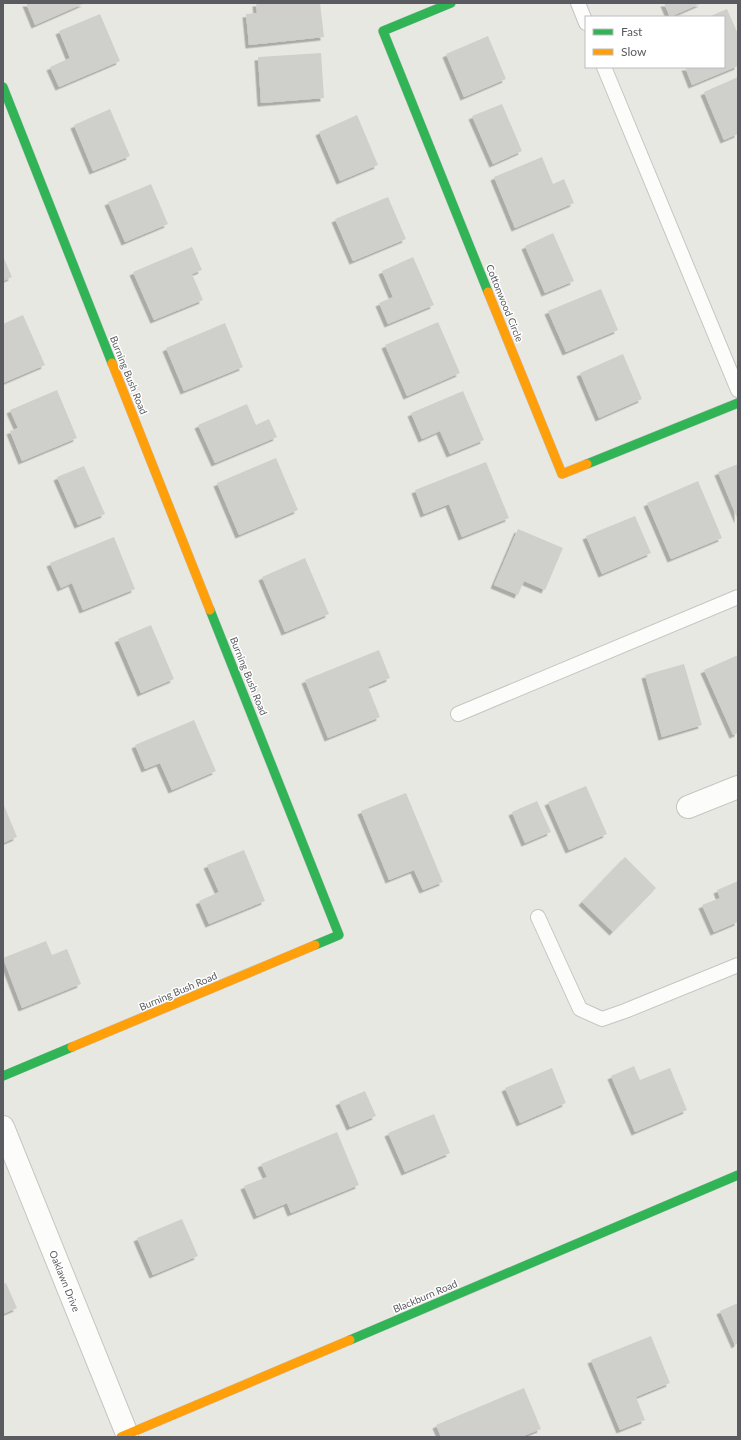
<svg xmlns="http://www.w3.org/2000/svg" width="741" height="1440" viewBox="0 0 741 1440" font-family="Lato,sans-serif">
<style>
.building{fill:#cfcfcc;filter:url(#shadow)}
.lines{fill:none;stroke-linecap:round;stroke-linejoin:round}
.lane-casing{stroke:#c5c5c3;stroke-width:16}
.street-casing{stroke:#c5c5c3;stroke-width:24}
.fast-casing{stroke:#c5c5c4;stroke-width:10}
.slow-casing{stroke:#c5c5c4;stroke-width:10}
.lane{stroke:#fcfcfb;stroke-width:14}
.street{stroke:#fcfcfb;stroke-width:22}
.fast{stroke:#30b455;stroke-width:9}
.slow{stroke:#ff9f0a;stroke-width:9}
.labels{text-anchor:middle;stroke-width:3;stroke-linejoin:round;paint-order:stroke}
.street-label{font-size:10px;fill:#595b60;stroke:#fff}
</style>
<defs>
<filter id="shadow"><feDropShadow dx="-3.5" dy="3.5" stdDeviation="0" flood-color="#0004"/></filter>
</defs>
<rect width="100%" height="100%" fill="#e8e8e3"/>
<path class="building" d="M26,3h59l-50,22z
M256,3h64l4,34 -75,8 -3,-31 11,-1z
M664,3h38l-32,14z
M727,9l11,25v32l-46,19 -7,-18h39v-50h-16z
M100,14l20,47 -61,26 -9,-20 20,-9 -11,-27z
M488,36l18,43 -42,18 -18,-43z
M321,53l3,45 -63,5 -3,-46z
M738,77v57l-14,6 -20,-48z
M502,104l20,47 -29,13 -21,-48z
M110,109l20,47 -37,15 -19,-46z
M357,115l21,50 -38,16 -21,-49z
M542,157l11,27 11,-5 10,24 -59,25 -21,-51z
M151,184l17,40 -43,18 -17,-40z
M388,197l18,42 -53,22 -18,-42z
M553,233l21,48 -29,12 -20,-47z
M192,247l10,23 -10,4 11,26 -49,20 -21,-48z
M3,256l9,21 -9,4z
M413,257l21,48 -46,19 -9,-21 14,-6 -11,-26z
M601,289l17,41 -52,22 -18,-41z
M23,315l22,50 -42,18v-59z
M438,322l22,51 -53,23 -22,-51z
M225,323l18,44 -59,24 -18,-43z
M623,354l19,45 -43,19 -19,-45z
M57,390l20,48 -55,23 -12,-30 8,-3 -8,-18z
M463,391l21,49 -34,14 -10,-23 -18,8 -11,-26z
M247,404l9,21 13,-6 8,18 -62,26 -17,-38z
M276,458l22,52 -59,25 -22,-52z
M486,462l23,56 -47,19 -13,-33 -25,10 -9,-24z
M738,464v56l-20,-48z
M84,466l21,48 -27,11 -21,-48z
M698,481l24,57 -51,21 -24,-56z
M635,516l16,37 -49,21 -16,-38z
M518,529l45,19 -18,42 -21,-9 -6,14 -24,-10z
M114,537l21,52 -52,21 -11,-27 -11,5 -11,-25z
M305,558l24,56 -44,18 -23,-55z
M151,625l23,54 -33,14 -23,-54z
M379,650l11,28 -22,9 12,30 -52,21 -23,-58z
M738,655v78l-5,2 -29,-65z
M684,664l18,61 -40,12 -17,-62z
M194,720l22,51 -44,19 -12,-27 -15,6 -10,-24z
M586,786l21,48 -38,16 -21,-48z
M406,793l37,89 -20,8 -9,-20 -25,10 -28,-69z
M537,801l14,31 -26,11 -13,-31z
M3,803l14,34 -14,6z
M244,850l21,51 -56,23 -10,-23 20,-9 -12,-27z
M625,857l31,31 -43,44 -31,-30z
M738,881v41l-24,10 -12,-27 18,-7 -3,-8z
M46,941l6,14 15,-6 14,35 -59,24 -19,-50z
M634,1066l6,14 30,-12 17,42 -52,22 -24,-56z
M552,1068l14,35 -46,20 -15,-35z
M365,1091l11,25 -26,11 -11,-25z
M434,1114l16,39 -45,19 -17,-39z
M337,1132l22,53 -68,28 -4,-10 -30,13 -13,-30 23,-9 -6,-13z
M182,1219l16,37 -45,19 -16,-37z
M6,1283l11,25 -14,6v-30z
M738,1303v40l-3,2 -15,-34z
M651,1336l19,47 -34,14 9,23 -25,10 -29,-70z
M524,1388l17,41 -20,8h-80l-5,-12z"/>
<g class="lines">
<defs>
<path id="lane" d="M578,3l8,20
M604,67l134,323
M458,714l280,-117
M538,917l42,92 22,10 23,-8 113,-46"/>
<path id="street" d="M688,807l50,-20
M3,1127l124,307"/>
<path id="fast" d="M451,3l-68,28 105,261
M3,87l109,276
M587,464l151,-61
M210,610l129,325 -24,10
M3,1076l69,-29
M350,1340l388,-165"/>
<path id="slow" d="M488,292l74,182 25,-10
M112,363l98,247
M72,1047l243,-102
M121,1437l229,-97"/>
</defs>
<use href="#lane" class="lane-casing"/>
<use href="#street" class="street-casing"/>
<use href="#fast" class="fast-casing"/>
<use href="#slow" class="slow-casing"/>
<use href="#lane" class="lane"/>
<use href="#street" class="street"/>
<use href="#fast" class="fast"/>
<use href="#slow" class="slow"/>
</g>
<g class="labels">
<g class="street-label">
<text transform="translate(505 303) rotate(68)" y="4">Cottonwood Circle</text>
<text transform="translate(129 375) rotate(68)" y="4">Burning Bush Road</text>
<text transform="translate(249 676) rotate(68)" y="4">Burning Bush Road</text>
<text transform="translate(178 991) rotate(-23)" y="4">Burning Bush Road</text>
<text transform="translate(65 1281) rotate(68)" y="4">Oaklawn Drive</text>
<text transform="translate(425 1296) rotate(-23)" y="4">Blackburn Road</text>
</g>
</g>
<rect width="741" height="1440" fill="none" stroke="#595b60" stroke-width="8"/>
<rect x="585" y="16" width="140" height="52" fill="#ffffff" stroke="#bdbdbf"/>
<rect x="593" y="29" width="20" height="6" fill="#30b455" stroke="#bdbdbf"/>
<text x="621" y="36" font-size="12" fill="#595b60">Fast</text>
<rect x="593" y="49" width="20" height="6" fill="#ff9f0a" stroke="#bdbdbf"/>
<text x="621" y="56" font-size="12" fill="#595b60">Slow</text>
</svg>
